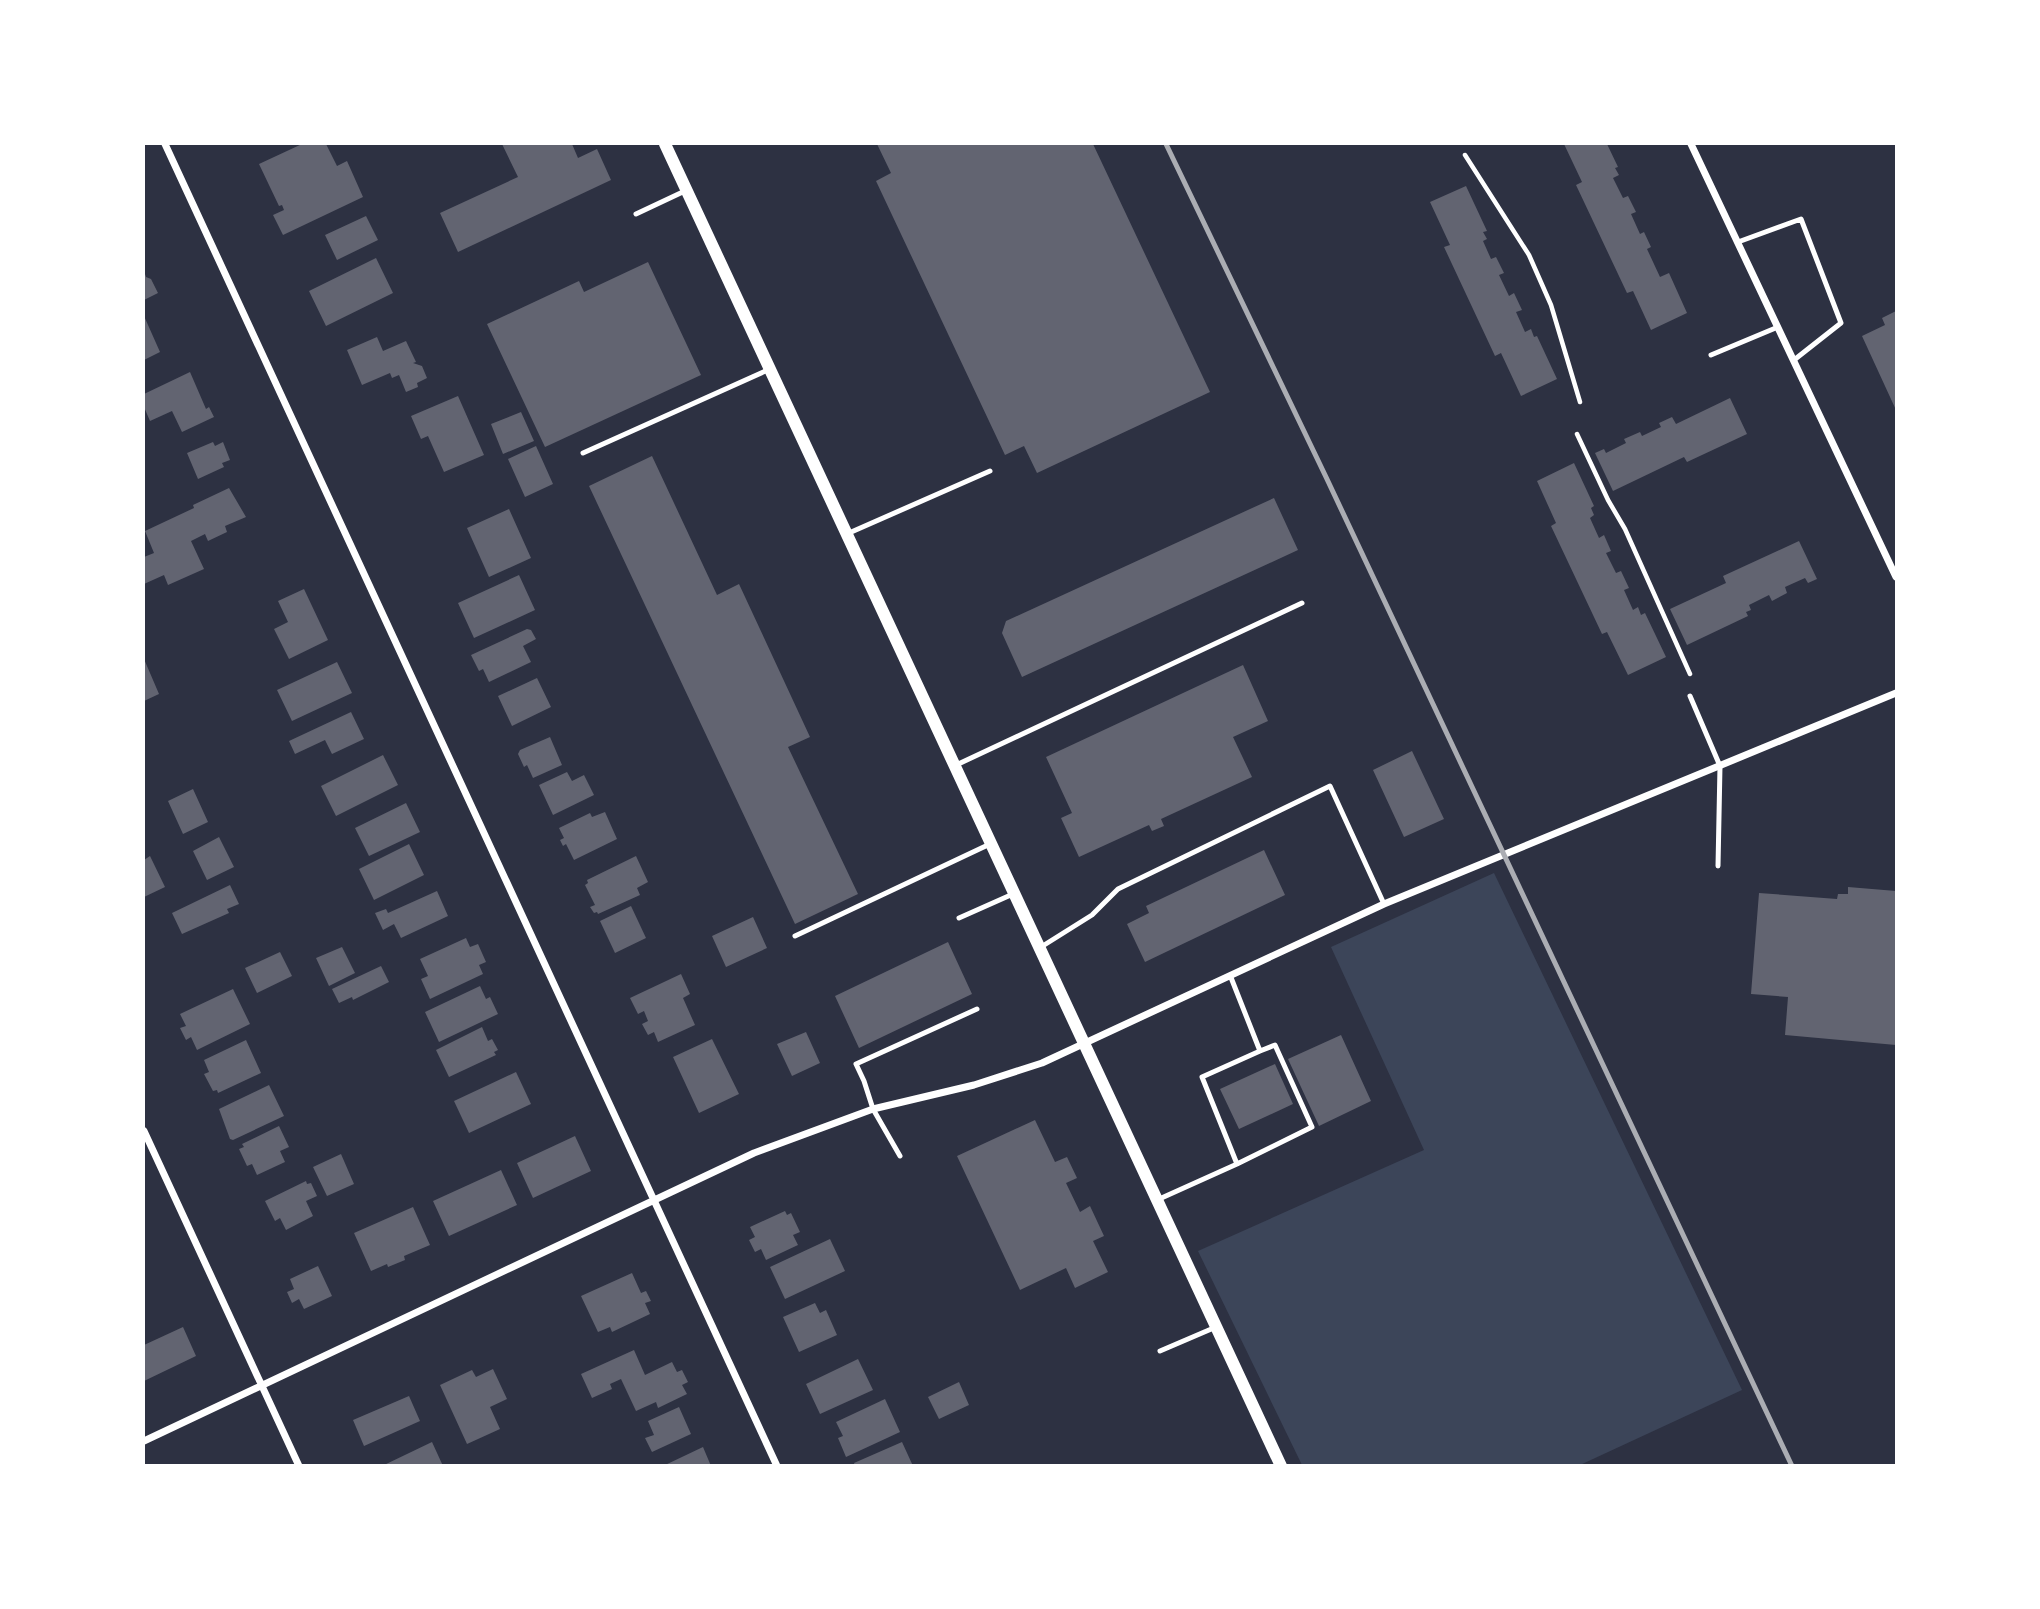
<svg xmlns="http://www.w3.org/2000/svg" width="2040" height="1609" viewBox="0 0 2040 1609" font-family="'Work Sans',sans-serif">
<style>
.green{fill:#3c4559}
.building{fill:#626471}
.lines{fill:none;stroke-linecap:round;stroke-linejoin:round}
.path{stroke:#fff;stroke-width:4.5}
.service{stroke:#fff;stroke-width:5}
.minor{stroke:#fff;stroke-width:7}
.tertiary{stroke:#fff;stroke-width:12}
.rail{stroke:#abadb3;stroke-width:5}
</style>
<rect width="100%" height="100%" fill="#2d3142"/>
<path class="green" d="M1494,873l248,517 -162,75h-278l-104,-214 226,-101 -93,-203z"/>
<path class="building" d="M302,144h24l11,22 10,-5 16,36 -80,38 -10,-20 11,-5 -2,-5 -3,1 -20,-42z
M502,144h70l6,14 19,-9 14,31 -153,72 -18,-39 78,-36z
M877,144h216l117,248 -173,81 -13,-27 -19,9 -129,-274 15,-8z
M1564,144h43l11,23 -3,1 4,7 -6,3 10,20 5,-2 8,16 -5,2 9,20 4,-2 7,15 -4,2 13,28 9,-4 18,40 -36,17 -18,-39 -6,2 -51,-108 6,-3z
M1466,186l21,45 -4,1 4,7 -4,2 8,18 5,-2 8,16 -5,2 10,21 5,-3 8,17 -6,2 9,20 6,-3 3,8 3,-1 20,43 -36,17 -20,-43 -6,3 -51,-109 6,-2 -20,-43z
M366,216l12,24 -41,20 -12,-25z
M376,258l17,35 -67,33 -17,-35z
M648,262l53,113 -156,72 -58,-123 92,-43 5,11z
M144,271l2,6 5,2 7,14 -14,7z
M1896,311v99l-34,-74 23,-11 -3,-7z
M144,316l16,36 -16,8z
M377,337l6,14 23,-10 10,21 -3,1 9,3 5,12 -10,5 1,4 -12,5 -7,-17 -7,3 -2,-5 -28,12 -15,-35z
M190,372l16,37 3,-2 5,10 -32,15 -10,-21 -22,10 -6,-14v-13z
M458,396l26,59 -40,17 -16,-36 -7,3 -10,-23z
M1730,398l17,36 -60,28 -3,-5 -71,34 -18,-38 9,-4 2,4 20,-10 -2,-4 16,-7 2,4 19,-9 -2,-4 13,-6 4,7z
M521,412l13,29 -31,13 -12,-30z
M213,442l2,4 8,-4 7,18 -8,3 2,4 -26,12 -11,-26z
M536,446l17,38 -28,13 -17,-38z
M652,456l65,139 22,-11 71,153 -22,10 70,147 -63,30 -206,-438z
M1574,463l20,43 -3,2 3,7 -4,3 9,20 5,-3 7,16 -5,2 10,20 5,-2 8,17 -5,2 9,20 5,-3 3,8 4,-2 21,44 -38,18 -21,-43 -5,2 -51,-108 5,-3 -19,-42z
M229,488l17,29 -21,9 2,6 -19,9 -3,-7 -14,7 13,28 -36,16 -4,-10 -20,9v-27l10,-4 -9,-22 49,-23 -1,-3z
M1274,498l24,52 -276,127 -20,-44 4,-12z
M509,509l22,49 -42,19 -22,-49z
M1799,541l18,38 -9,4 -3,-5 -20,9 2,6 -15,8 -3,-6 -20,10 2,5 -5,2 2,4 -61,29 -17,-36 56,-26 -3,-7z
M519,575l16,35 -61,28 -16,-35z
M304,589l24,51 -39,19 -15,-30 14,-7 -10,-21z
M527,629l4,1 5,9 -13,7 8,16 -42,20 -6,-13 -4,2 -8,-16z
M144,659l15,35 -15,7z
M337,662l15,31 -60,28 -15,-31z
M1243,665l25,56 -35,16 19,40 -91,42 3,7 -12,5 -3,-6 -70,32 -18,-39 11,-5 -26,-56z
M537,678l14,29 -39,19 -14,-30z
M351,712l13,27 -32,15 -7,-14 -30,14 -6,-13z
M550,737l12,28 -29,13 -6,-13 -3,2 -6,-13 2,-4z
M1412,751l32,68 -40,18 -31,-67z
M383,755l15,30 -62,31 -15,-30z
M567,772l5,9 12,-6 10,20 -41,20 -14,-30z
M193,789l15,33 -25,12 -15,-33z
M406,803l14,29 -51,24 -14,-28z
M605,812l12,27 -43,21 -8,-16 -3,2 -3,-6 4,-2 -5,-10 31,-15 2,4z
M219,837l15,30 -27,13 -14,-29z
M409,844l15,31 -50,25 -15,-31z
M1264,850l21,45 -140,67 -18,-38 22,-11 -3,-7z
M150,856l15,31 -21,10v-37z
M636,856l12,26 -11,6 3,7 -42,19 -1,-2 -3,1 -4,-6 5,-2 -10,-20 3,-2 -1,-3z
M230,885l9,19 -12,5 2,4 -47,21 -10,-21z
M1848,887l48,4v154l-111,-10 3,-38 -37,-3 8,-101 78,6 1,-5h10z
M437,891l11,25 -47,22 -7,-14 -11,6 -8,-17 11,-4 2,4z
M631,906l15,32 -31,15 -15,-32z
M753,917l14,31 -41,19 -14,-31z
M466,938l4,9 8,-3 8,18 -7,3 4,9 -53,25 -9,-20 7,-3 -8,-17z
M948,942l24,52 -113,54 -24,-52z
M342,947l13,26 -26,13 -13,-28z
M280,952l12,24 -35,17 -12,-25z
M381,966l8,16 -36,18 -1,-3 -13,6 -7,-14z
M681,974l9,20 -7,4 12,27 -37,17 -4,-10 -6,3 -6,-11 6,-3 -4,-10 -6,3 -8,-16z
M480,986l6,13 4,-2 8,17 -59,28 -14,-30z
M233,989l17,35 -53,26 -6,-13 -5,3 -6,-12 6,-2 -6,-12z
M482,1027l6,14 4,-2 6,11 -4,2 2,3 -47,22 -13,-27z
M806,1032l14,31 -28,13 -15,-32z
M1341,1035l30,66 -52,25 -31,-67z
M712,1039l27,55 -40,19 -26,-56z
M246,1040l15,33 -43,20 -1,-3 -4,1 -9,-17 5,-2 -5,-12z
M1275,1064l18,40 -54,25 -19,-40z
M516,1072l15,32 -62,29 -15,-32z
M269,1085l15,31 -51,24 -3,-1 -11,-30z
M1035,1120l20,42 12,-5 10,21 -11,5 14,29 10,-6 14,30 -11,5 15,31 -33,16 -9,-20 -46,22 -63,-134z
M279,1126l10,21 -9,4 5,11 -28,13 -5,-11 -5,2 -8,-17 5,-2 -2,-3z
M575,1136l16,35 -58,27 -16,-35z
M341,1154l13,30 -27,12 -14,-29z
M501,1170l16,35 -68,31 -16,-35z
M306,1181l1,3 4,-1 6,13 -11,5 7,15 -27,14 -6,-12 -5,3 -10,-20z
M413,1207l17,38 -26,11 1,4 -17,7 -1,-3 -16,7 -17,-38z
M785,1211l2,4 4,-2 9,19 -7,3 5,10 -32,15 -5,-11 -6,3 -6,-12 6,-3 -5,-10z
M830,1239l15,32 -60,28 -15,-32z
M318,1266l14,30 -28,13 -5,-10 -7,4 -5,-11 7,-3 -4,-10z
M632,1273l9,20 5,-2 5,10 -6,2 5,11 -38,18 -2,-5 -12,5 -17,-36z
M815,1303l5,10 6,-3 11,25 -38,17 -16,-35z
M183,1327l13,29 -52,25v-36z
M634,1350l11,25 27,-13 5,10 5,-2 6,12 -6,3 5,9 -29,14 -2,-6 -20,9 -15,-32 -11,5 2,5 -20,9 -11,-24z
M858,1359l15,31 -53,24 -14,-30z
M493,1369l14,30 -17,8 10,22 -33,15 -27,-59 32,-15 4,7z
M959,1382l10,23 -30,14 -11,-22z
M409,1396l11,25 -56,25 -11,-26z
M885,1399l15,33 -54,25 -8,-19 5,-2 -7,-14z
M679,1407l12,27 -39,18 -7,-14 9,-3 -6,-14z
M432,1442l11,24h-61z
M902,1442l11,24h-58l-1,-3z
M703,1447l8,19h-48z"/>
<g class="lines">
<path class="path" d="M1465,155l64,100 22,50 29,97
M1577,434l31,66 17,29 65,145"/>
<path class="service" d="M636,214l51,-24
M1738,242l63,-23 40,104 -47,37
M1711,355l67,-28
M583,453l187,-84
M849,533l141,-62
M1690,696l30,70 -2,100
M954,766l348,-163
M959,918l54,-24
M795,936l195,-92
M1041,947l51,-32 26,-26 212,-103 54,118
M900,1156l-27,-47 -9,-28 -8,-17 121,-55
M1237,1164l75,-37 -37,-82 -15,6
M1157,1200l80,-36 -35,-87 58,-26 -30,-76
M1160,1351l56,-24"/>
<path class="minor" d="M165,144l612,1322
M1691,144l205,433
M144,1131l155,335
M144,1441l610,-288 119,-44 101,-24 68,-22 342,-159 512,-211"/>
<path class="tertiary" d="M665,144l616,1322"/>
<path class="rail" d="M1166,144l160,333 466,989"/>
</g>
<rect width="2040" height="1609" fill="none" stroke="#ffffff" stroke-width="290"/>
</svg>
